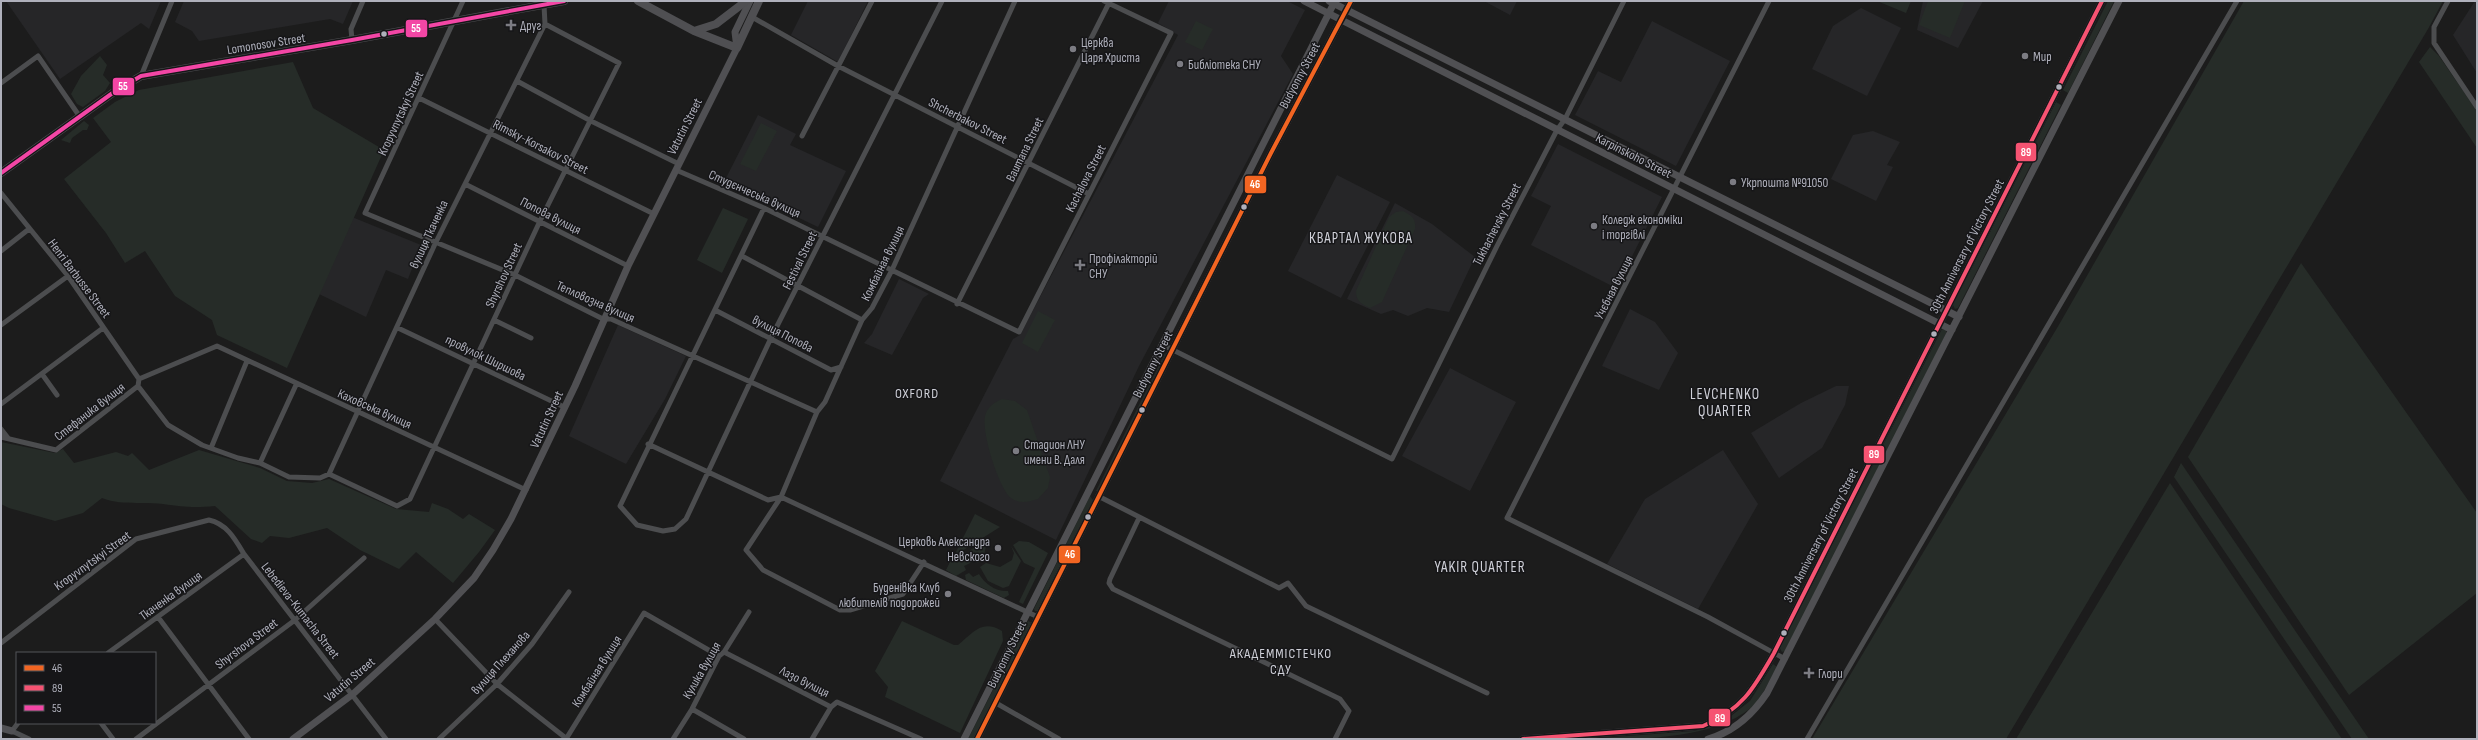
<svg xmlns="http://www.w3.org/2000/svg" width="2478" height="740" viewBox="0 0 2478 740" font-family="'Sofia Sans Condensed',sans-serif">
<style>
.built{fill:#262628}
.green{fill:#262c28}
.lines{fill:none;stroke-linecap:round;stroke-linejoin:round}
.street{stroke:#4c4d4f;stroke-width:5}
.secondary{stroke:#505053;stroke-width:7}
.primary{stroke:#4f4f52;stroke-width:8}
.bus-1-casing{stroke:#161618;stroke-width:7}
.bus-2-casing{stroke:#161618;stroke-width:7}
.bus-3-casing{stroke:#161618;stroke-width:7}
.bus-1{stroke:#f26522;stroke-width:4}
.bus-2{stroke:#f65372;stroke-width:4}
.bus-3{stroke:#f346a5;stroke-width:4}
.poi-dot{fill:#7c7c83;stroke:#161618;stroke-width:1.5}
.bus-dot{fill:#afb0bb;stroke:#161618;stroke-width:1.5}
.labels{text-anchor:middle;stroke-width:3;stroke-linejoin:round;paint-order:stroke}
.poi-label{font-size:13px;fill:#afb0bb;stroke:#161618;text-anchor:start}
.street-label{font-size:13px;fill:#afb0bb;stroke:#161618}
.neighbourhood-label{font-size:14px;letter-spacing:1px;fill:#cfd0d8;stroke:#161618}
.quarter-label{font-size:15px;letter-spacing:1px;fill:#cfd0d8;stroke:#161618}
.line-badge{stroke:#161618;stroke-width:1.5}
.badge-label{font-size:11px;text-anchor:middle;font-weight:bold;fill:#fff}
</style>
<rect width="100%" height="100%" fill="#1c1c1c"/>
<path class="built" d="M6,1h155l-12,28 -8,-6 -81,56z
M184,1h169l-10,23 -13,-5 -131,22 -7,-10 -17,-9z
M808,1h60l-30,61 -47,-27z
M1169,1h118l18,9 -24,46 12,18 -154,292 -83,174 -116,-59 73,-142 7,-4 158,-300 -20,-12z
M1484,1h33l-7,14z
M1923,1h60l-25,47 -41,-18z
M2475,1h2v72l-24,-38z
M1861,8l40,20 -34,68 -55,-27 21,-43z
M1652,21l78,40 -54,105 -101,-51 23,-44 23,11z
M758,115l38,19 -6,11 56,26 -28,56 -94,-45z
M1873,131l27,11 -13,23 6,2 -17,34 -45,-22 22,-44z
M1558,144l104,53 -46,91 -85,-43 20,-39 -20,-10z
M1337,175l53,27 -49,96 -53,-27z
M1395,203l37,21 43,33 -26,55 -22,-4 -19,8 -15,-6 -12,4 -34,-15z
M352,217l69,28 -13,34 -22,-9 -20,47 -47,-23z
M899,279l30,15 -6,4 -31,57 -28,-12 8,-9z
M1630,309l25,13 23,31 -19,37 -57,-24z
M618,325l68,31 -21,43 -39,65 -57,-28z
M1450,368l66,34 -46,89 -68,-35z
M1836,386h13l-4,19 -23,43 -43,30 -28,-45 50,-30z
M1723,450l35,54 -60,105 -91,-45 38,-65z"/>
<path class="green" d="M1877,1h34l-5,12z
M1928,1h37l-15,37 -31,-13z
M2108,1h6l-46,92 -5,-3z
M2244,1h199l-15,28 -422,710h-194l248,-416z
M1196,21l17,8 -11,21 -17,-8z
M2430,47l9,9 38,55v37l-58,-86z
M100,56l7,9 -4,10 7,8 -5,8 -22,16 -6,-3 -6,-10 10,-18z
M293,62l20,46 71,42 -97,218 -70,-33 -5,-15 -37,-24 -30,-45 -20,12 -19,-30 -42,-54 47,-37 -18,-24 22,-16 24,-12z
M2056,102l5,3 -103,203 -3,1 -2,-4z
M84,121l5,4 -2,5h-4l-11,8 -2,5 -9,-3z
M761,123l16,8 -21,40 -16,-7z
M723,208l25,11 -26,54 -25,-13z
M1403,211c9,5 13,7 12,18l-33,73 -12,6c-9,-4 -14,-7 -14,-17l33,-74 7,-5z
M2301,263l176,250v80l-128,102 -161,-238z
M1038,311l17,9 -17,32 -16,-9z
M1942,329l4,1v4l-161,317 -3,1 -2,-4z
M1165,353l1,1 -68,137h-2z
M1002,399l13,2 12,9 23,67 -2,11 -10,11c-9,3 -19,5 -27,-1 -12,-9 -32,-71 -25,-85 3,-7 9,-11 16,-14z
M1,442l54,11 8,-4 11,14 42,-11 12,4 4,-3 17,17 50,-20 61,18 27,13 25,2 17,-4 67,30 33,3 3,-9 16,6 15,10 6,-5 26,16 -16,22 -26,31 -37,-31 -17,17 -39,-19 -33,-22 -38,10 -19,-2 -8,7 -11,-4 -36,-33c-21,2 -31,1 -52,-2 -21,-3 -41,2 -61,-6l-19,15 -28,8 -46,-13 -8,-4z
M2181,463l188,276h-17l-178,-262z
M2170,483l172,256h-326z
M1090,496l3,4 -55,111h-3l-1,-2z
M975,514l25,13 -46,29z
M1019,541l10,1 19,11 -25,51 -4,-2 16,-34 -11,-5 -11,-18z
M983,542l3,4 -3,14 -6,3 -8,-12z
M1011,546l10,15 -12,25 -6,2 -15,-7 -8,-14 6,-4 14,4 12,-7 2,-7z
M965,552l7,10 -8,4 2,4 -10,6 -10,-6 5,-10z
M969,573l4,4 6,-3c6,10 17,18 29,17l1,4 -5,3 -38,-18 -1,-5z
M902,621l52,24h4c16,-13 24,-26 44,-14l1,10 -43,92 -75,-36 3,-10 -13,-16z
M1028,621l4,2 -58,116h-6z
M1773,664l4,3c-8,14 -14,29 -26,41 -41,32 -108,31 -163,31l106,-8 28,-8 28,-22z"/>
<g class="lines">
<path class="street" d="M463,1l-98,212 150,62 88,44h8l206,93
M1769,1l-262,517 201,99 77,42
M2448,1l-14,26v16l43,64
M752,17l86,49 251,128
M352,40l-1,-11 12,-28
M141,76l31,-75
M517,81l74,40 88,43
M1,83l37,-27 42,61
M419,98l235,116
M802,136l70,-135
M676,170l88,38 255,124 152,-299 -67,-32
M465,184l163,82
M1,193l67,83 71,103
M764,208l-144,298 17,19 26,6 12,-2 11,-10 85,-181 171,-337
M1,251l28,-22
M742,256l120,64
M957,304l152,-301
M715,310l116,60 10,-3
M494,320l37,18
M1,325l67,-49
M398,328l166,79
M1163,345l229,114 105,-213 60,-116 8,-11 59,-118
M42,374l15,21
M138,386l30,39 34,20 36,13 22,5 29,14 31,1 9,-4
M1,404l102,-76
M1,429l7,9
M1,437l55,13 82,-64 1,-7 78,-33 309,144
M648,444l120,56 13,-3 257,120
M211,448l36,-87
M260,463l36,-78
M329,474l68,32 13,-7 130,-278 79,-158 -74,-39
M329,474l106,-230 110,-220 -1,-19
M1098,496l181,92 9,-5 18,23 181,87
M1139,518l-29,61 -1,4 4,6 227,110 9,12 -14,28
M924,562l-21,32 -53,16h-10l-77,-40 -17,-20 35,-53 36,-85 8,-10 37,-82 10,-12 20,-38 123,-269
M158,617l91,122
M435,619l62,65 70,55
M1,643l135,-104 73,-19c18,4 26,19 35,34l142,185
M724,652l107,55 6,-5 84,37
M108,653l136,-99
M996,703l63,36
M692,709l52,30
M18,723l-6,8 17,8
M101,723l12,16
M136,739l159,-119 69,-62
M439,739l58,-55 35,-40 37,-52
M566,739l78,-126 75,43
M673,739l19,-30 27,-53 5,-4 25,-40
M812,739l19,-32
M1807,739l430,-738"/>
<path class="secondary" d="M1304,1l648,329
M1329,1l630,316
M1,728l11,3
M293,739l60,-45 82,-75 39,-41 19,-28 18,-31 64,-133 53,-120 109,-218 -2,-16 15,-31
M964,739l371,-738
M977,739l294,-586 80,-152
M1523,739l180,-13c39,-16 51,-38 71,-73l328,-652
M1708,739c25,-7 45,-25 59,-46l352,-692"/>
<path class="primary" d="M638,1l56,30 43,17 22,-47
M694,31l22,-7 30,-23
M1,173l113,-81 27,-16 211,-36 212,-39"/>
<defs>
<path id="bus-1" d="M977,739l294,-586 80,-152"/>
<path id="bus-2" d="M1523,739l180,-13c39,-16 51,-38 71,-73l328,-652"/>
<path id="bus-3" d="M1,173l113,-81 27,-16 211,-36 212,-39"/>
</defs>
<use href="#bus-1" class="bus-1-casing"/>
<use href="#bus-2" class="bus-2-casing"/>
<use href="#bus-3" class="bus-3-casing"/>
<use href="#bus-1" class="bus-1"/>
<use href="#bus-2" class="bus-2"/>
<use href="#bus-3" class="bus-3"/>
</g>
<g class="poi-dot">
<path d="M509 19h4v4h4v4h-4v4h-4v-4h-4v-4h4z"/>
<circle cx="1073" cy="49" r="4"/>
<circle cx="2025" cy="56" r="4"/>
<circle cx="1180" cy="64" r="4"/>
<circle cx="1733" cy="182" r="4"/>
<circle cx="1594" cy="226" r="4"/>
<path d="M1078 259h4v4h4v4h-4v4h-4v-4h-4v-4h4z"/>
<circle cx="1016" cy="451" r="4"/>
<circle cx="998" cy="548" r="4"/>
<circle cx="948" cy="594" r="4"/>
<path d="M1807 667h4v4h4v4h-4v4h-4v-4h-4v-4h4z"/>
</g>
<g class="bus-dot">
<circle cx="384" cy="34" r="3.5"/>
<circle cx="2059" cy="87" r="3.5"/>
<circle cx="1244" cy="207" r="3.5"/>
<circle cx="1934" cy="334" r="3.5"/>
<circle cx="1142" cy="410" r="3.5"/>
<circle cx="1088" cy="517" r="3.5"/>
<circle cx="1784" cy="633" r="3.5"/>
</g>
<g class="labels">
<g class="poi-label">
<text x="520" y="30">Друг</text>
<text x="1081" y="47">Церква<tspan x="1081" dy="15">Царя Христа</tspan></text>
<text x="2033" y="61">Мир</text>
<text x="1188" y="69">Библіотека СНУ</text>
<text x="1741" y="187">Укрпошта №91050</text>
<text x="1602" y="224">Коледж економіки<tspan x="1602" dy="15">і торгівлі</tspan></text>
<text x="1089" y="263">Профілакторій<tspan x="1089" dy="15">СНУ</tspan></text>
<text x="1024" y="449">Стадион ЛНУ<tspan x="1024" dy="15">имени В. Даля</tspan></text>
<text x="990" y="546" text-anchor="end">Церковь Александра<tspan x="990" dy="15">Невского</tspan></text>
<text x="940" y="592" text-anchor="end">Буденівка Клуб<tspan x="940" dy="15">любителів подорожей</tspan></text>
<text x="1818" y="678">Глори</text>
</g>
<g class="street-label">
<text transform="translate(266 43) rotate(-9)" y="5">Lomonosov Street</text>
<text transform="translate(1299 75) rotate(-62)" y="5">Budyonny Street</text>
<text transform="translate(400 113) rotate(-65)" y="5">Kropyvnytskyi Street</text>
<text transform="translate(968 120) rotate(27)" y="5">Shcherbakov Street</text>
<text transform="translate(684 126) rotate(-63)" y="5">Vatutin Street</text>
<text transform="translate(541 146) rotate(27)" y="5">Rimsky-Korsakov Street</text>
<text transform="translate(1024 149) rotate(-64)" y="5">Baumana Street</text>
<text transform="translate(1634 155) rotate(27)" y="5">Karpinskoho Street</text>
<text transform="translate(1085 178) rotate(-63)" y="5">Kachalova Street</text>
<text transform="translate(755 193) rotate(24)" y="5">Студєнчеська вулиця</text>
<text transform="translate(551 215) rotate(27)" y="5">Попова вулиця</text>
<text transform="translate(1496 224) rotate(-63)" y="5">Tukhachevsky Street</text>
<text transform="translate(428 234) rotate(-65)" y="5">вулиця Ткаченка</text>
<text transform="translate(1966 246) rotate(-63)" y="5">30th Anniversary of Victory Street</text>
<text transform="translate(799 260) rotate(-64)" y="5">Festival Street</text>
<text transform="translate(882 263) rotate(-64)" y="5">Комбайная вулиця</text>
<text transform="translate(503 275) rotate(-65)" y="5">Shyrshov Street</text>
<text transform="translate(80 278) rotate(53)" y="5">Henri Barbusse Street</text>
<text transform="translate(1613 287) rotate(-63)" y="5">Учєбная вулиця</text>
<text transform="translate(596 301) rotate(24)" y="5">Тепловозна вулиця</text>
<text transform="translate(783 333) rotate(27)" y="5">вулиця Попова</text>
<text transform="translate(486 357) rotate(26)" y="5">провулок Ширшова</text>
<text transform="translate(1152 364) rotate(-63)" y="5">Budyonny Street</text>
<text transform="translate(375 408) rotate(24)" y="5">Каховська вулиця</text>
<text transform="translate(89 411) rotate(-38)" y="5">Стефаника вулиця</text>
<text transform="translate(546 419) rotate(-65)" y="5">Vatutin Street</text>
<text transform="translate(1820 535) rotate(-63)" y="5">30th Anniversary of Victory Street</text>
<text transform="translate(92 560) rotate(-36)" y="5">Kropyvnytskyi Street</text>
<text transform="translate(170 595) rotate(-36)" y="5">Ткаченка вулиця</text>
<text transform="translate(301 610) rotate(52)" y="5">Lebedieva-Kumacha Street</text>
<text transform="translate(246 643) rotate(-37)" y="5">Shyrshova Street</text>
<text transform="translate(1006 654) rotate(-64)" y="5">Budyonny Street</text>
<text transform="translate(500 662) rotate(-48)" y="5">вулиця Плеханова</text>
<text transform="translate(701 670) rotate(-60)" y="5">Кулика вулиця</text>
<text transform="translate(596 671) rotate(-58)" y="5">Комбайная вулиця</text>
<text transform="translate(349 679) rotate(-40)" y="5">Vatutin Street</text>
<text transform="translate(805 681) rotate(27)" y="5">Лазо вулиця</text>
</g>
<g class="neighbourhood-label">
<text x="917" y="398">OXFORD</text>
<text x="1281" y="658">АКАДЕММІСТЕЧКО<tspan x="1281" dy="16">СДУ</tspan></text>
</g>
<g class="quarter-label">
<text x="1361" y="243">КВАРТАЛ ЖУКОВА</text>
<text x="1725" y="399">LEVCHENKO<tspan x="1725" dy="17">QUARTER</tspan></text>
<text x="1480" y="572">YAKIR QUARTER</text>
</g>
</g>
<g class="line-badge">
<rect x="405" y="19" width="23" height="19" rx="4" fill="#f346a5"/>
<rect x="112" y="77" width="23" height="19" rx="4" fill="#f346a5"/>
<rect x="2015" y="142" width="22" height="20" rx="4" fill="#f65372"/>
<rect x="1244" y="175" width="23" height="19" rx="4" fill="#f26522"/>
<rect x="1863" y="445" width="22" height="19" rx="4" fill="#f65372"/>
<rect x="1058" y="545" width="23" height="19" rx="4" fill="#f26522"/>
<rect x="1708" y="708" width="23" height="19" rx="4" fill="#f65372"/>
</g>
<g class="badge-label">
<text x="416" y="32">55</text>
<text x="123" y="90">55</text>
<text x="2026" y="156">89</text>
<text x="1255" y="188">46</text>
<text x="1874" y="458">89</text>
<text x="1070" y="558">46</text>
<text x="1720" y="722">89</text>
</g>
<rect width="2478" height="740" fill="none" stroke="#afb0bb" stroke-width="4"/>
<rect x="16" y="652" width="140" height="72" fill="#161618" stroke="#535459"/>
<rect x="24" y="665" width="20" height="6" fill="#f26522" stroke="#535459"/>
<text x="52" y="672" font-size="12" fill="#afb0bb">46</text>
<rect x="24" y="685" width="20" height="6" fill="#f65372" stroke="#535459"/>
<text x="52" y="692" font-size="12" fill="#afb0bb">89</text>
<rect x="24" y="705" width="20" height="6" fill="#f346a5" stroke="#535459"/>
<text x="52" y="712" font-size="12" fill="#afb0bb">55</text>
</svg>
